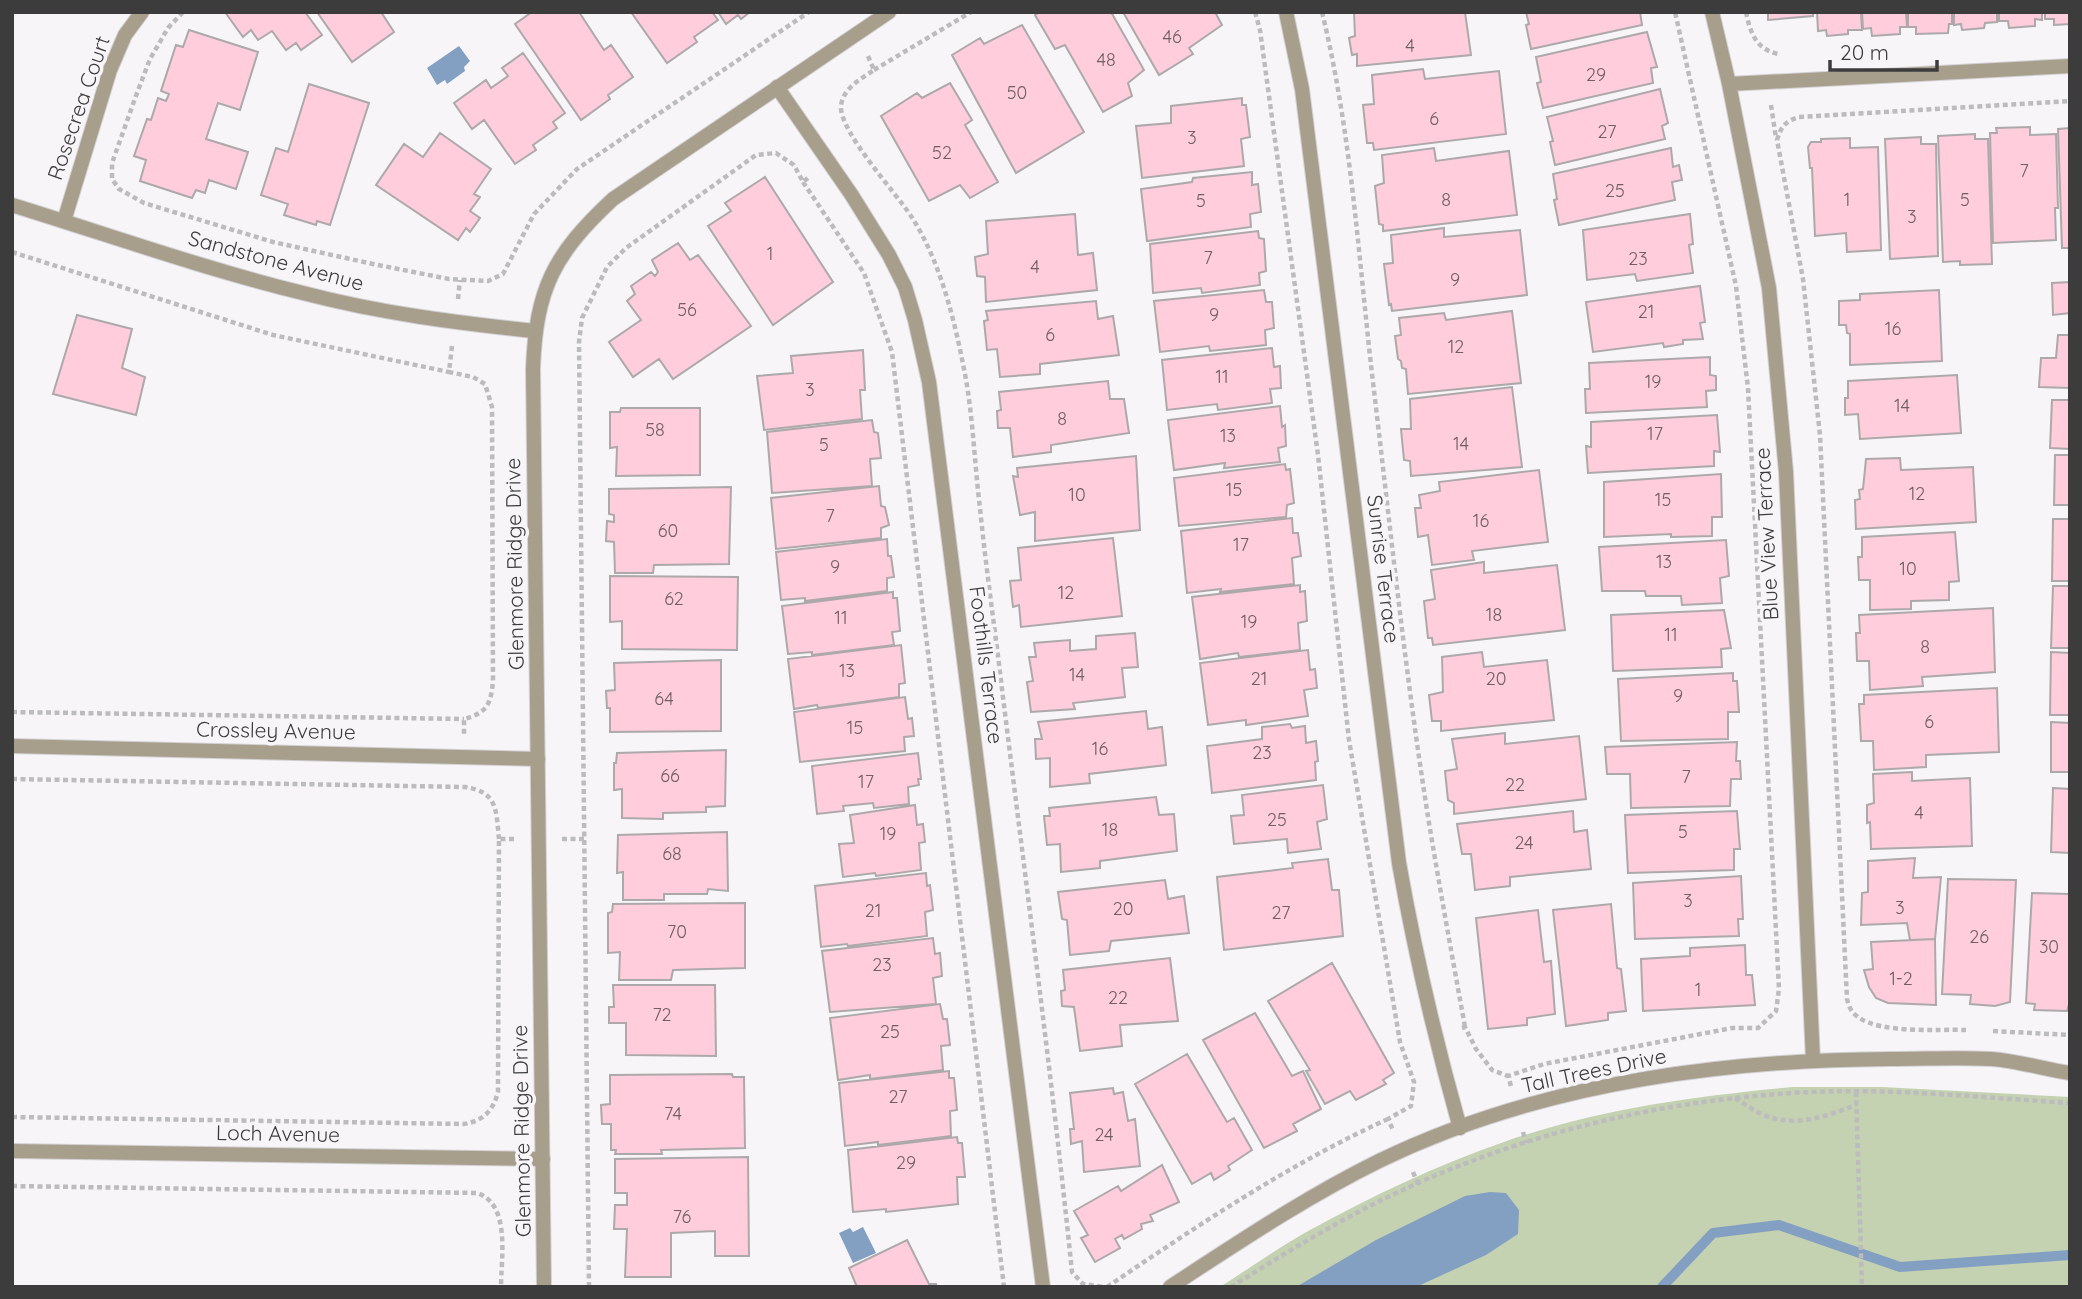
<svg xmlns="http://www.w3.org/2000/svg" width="2082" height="1299" viewBox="0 0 2082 1299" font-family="Quicksand,sans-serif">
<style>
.green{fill:#c4d2b1}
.water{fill:#83a0c2}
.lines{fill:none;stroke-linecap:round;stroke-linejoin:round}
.stream{stroke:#83a0c2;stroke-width:10}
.building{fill:#ffcddb;stroke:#ada9aa;stroke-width:2}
.minor-casing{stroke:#d2d0d3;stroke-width:16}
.tertiary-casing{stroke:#d2d0d3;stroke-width:16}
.path{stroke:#bcbbbd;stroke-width:4.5;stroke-dasharray:5 3.5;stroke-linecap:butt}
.minor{stroke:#a79e8c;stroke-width:14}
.tertiary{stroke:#a79e8c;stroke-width:14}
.labels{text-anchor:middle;stroke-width:7;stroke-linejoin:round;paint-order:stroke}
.number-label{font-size:18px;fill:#6e6064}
.street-label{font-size:21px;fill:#3d3c3d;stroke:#f7f5f8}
</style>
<rect width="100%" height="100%" fill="#f7f5f8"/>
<path class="green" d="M1792,1087h90l188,10v190h-850c30,-19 59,-40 90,-57 62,-34 127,-65 194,-88 93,-33 191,-46 288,-55z"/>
<path class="water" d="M459,46l11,15 -6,6 1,4 -18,13 -2,-4 -8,5 -10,-17z
M1490,1192l16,1 13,17 -1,24 -32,21 -70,32h-120l80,-47 89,-44z
M863,1227l13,26 -23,10 -14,-30 11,-5 3,4z"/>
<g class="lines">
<path class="stream" d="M1662,1287l51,-54 66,-8 121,42 170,-12"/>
</g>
<path class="building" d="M225,12h80l17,23 -21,15 -5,-7 -10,7 -14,-19 -14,9 -7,-10 -8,7z
M317,12h64l13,20 -42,30z
M532,12h47l25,38 7,-5 22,32 -25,18 2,4 -29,21 -66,-96z
M631,12h81l6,8 -24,17 3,5 -30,21z
M718,12h32l-9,7 -3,-4 -12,9z
M1040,12h71l33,58 -16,13 4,13 -29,16 -38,-67 -10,4 -20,-34z
M1123,12h92l7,13 -33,23 4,6 -34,21z
M1354,12h111l6,43 -114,11v-12l-5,1 -3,-17 6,-2z
M1526,12h114l2,13 -111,24 -5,-24 3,-1z
M1768,12h45v4l-45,4z
M1817,12h44l1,18h-14v4l-21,2 -1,-6 -8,1z
M1862,12h44l1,15h-7v7l-28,2 -1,-8 -8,1z
M1908,12h44v12h-3l-1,9 -32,1v-7h-8z
M1954,12h43v10l-12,1 -1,5 -22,2 -1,-6 -7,1z
M1999,12h43v8l-7,-1v7l-26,2 -1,-7h-9z
M2045,12h25v12l-16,1v-6h-9z
M1022,25l62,107 -68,41 -64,-118 28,-17 4,6z
M189,30l69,22 -18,58 -22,-7 -12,36 42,13 -12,37 -27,-9 -4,13 -9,-3 -4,8 -52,-17 6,-21 -12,-4 13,-37 4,1 7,-22 8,3 3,-7 -8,-3 15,-46 7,2z
M1647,32l10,35 -6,1 2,15 -110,25 -6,-25 4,-1 -5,-25z
M523,53l42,60 -12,9 4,6 -24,17 3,5 -21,14 -31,-44 -12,9 -18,-26 32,-23 5,8 17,-12 -6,-8z
M1423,69l2,10 74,-8 7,63 -132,16 -1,-7h-6l-4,-38 11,-1 -2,-29z
M950,83l22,37 -7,5 33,57 -28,16 -10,-13 -31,16 -48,-85 36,-23 5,5z
M309,84l60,19 -39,122 -13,-4 -1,4 -32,-10 4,-11 -27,-9 15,-47 12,4z
M1660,89l8,34 -6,3 3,13 -110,26 -5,-23 3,-1 -6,-24z
M1242,98v7h4l4,32 -9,2 3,27 -102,12 -6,-52 35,-3v-17z
M2030,127v8l26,-1 2,74h-3l1,32 -63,3 -3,-110h7l-1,-5z
M2070,128v120h-8l-4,-119z
M440,133l51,36 -17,25 6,3 -10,14 10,7 -10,14 -4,-4 -8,12 -82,-55 28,-41 19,13z
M1975,134v5h13l4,125 -32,1v-4l-17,1 -5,-126z
M1921,137v7h15l2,112 -48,3 -5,-120z
M1850,138v10l28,-1 3,103 -34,2 -1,-19 -31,3 -3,-68h-2l-2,-21 3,-5h10v-3z
M1434,148l2,13 73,-10 8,64 -134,16v-6l-4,-1 -4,-38 9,-3 -2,-28z
M1671,148l2,19 6,-2 3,15 -10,2 3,18 -116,25 -5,-25 3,-1 -4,-25z
M1252,172v13l6,-1 3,28 -11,2 1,13 -104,14 -6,-52 51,-7 1,-4z
M765,177l68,105 -60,43 -65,-99 23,-15 -6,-8z
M1075,214l3,41 15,-2 4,37 -111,12 -1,-25 -8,-1 -2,-19 13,-3 -2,-33z
M1690,214l3,30 -4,1 4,28 -56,8 -2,-7 -48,6 -4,-50z
M1444,228v9l76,-7 7,65 -135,16 -1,-7 -2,1 -5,-41 9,-1 -2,-28z
M1258,231l1,7 5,1 2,32 -7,2 1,12 -58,8 -1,-5 -48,5 -3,-49z
M678,243l12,17 8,-5 53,71 -78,53 -14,-20 -26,18 -24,-35 32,-22 -14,-19 8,-7 -4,-8 20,-14 4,4 3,-4 -6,-12z
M2070,282v31l-17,2 -1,-32z
M1700,286l5,36 -5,1 3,16 -20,1v4l-19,3 -1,-4 -70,9 -7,-50z
M1264,290l2,12h6l2,26 -9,2 1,15 -56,6 -1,-5 -49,6 -6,-51z
M1939,290l3,71 -92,4v-31l-3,-1 -1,-8h-7v-24l21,-1v-6z
M1096,301l2,18 15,-3 6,39 -79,9v10l-40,3 -3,-28 -10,1 -3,-29 4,-1 -2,-9z
M1512,311l9,72 -113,11 -2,-25 -4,-1 -1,-7 -3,-2 -3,-23 6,-1 -2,-17 45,-5 2,7z
M77,315l55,14 -10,39 23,9 -9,38 -83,-21z
M2058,335h12v53l-31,-1 2,-29h15z
M1272,348l2,19 6,-1 1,22 -11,1 2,14 -54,7 -1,-6 -50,6 -5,-50z
M863,350l2,40h-5l2,29 -98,11 -7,-54 36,-3 -2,-17z
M1710,357v18l6,1v14l-10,1 1,16 -121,6 -1,-24h5l-1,-26z
M1957,375l4,58 -101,6 -2,-25 -13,1v-17h3v-17z
M1108,381l2,18h14l5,34 -78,12v7l-38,5 -3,-29h-12l-1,-17 4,-1 -2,-18z
M1512,387l10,80 -111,9 -1,-15 -6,-1 -3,-31h10l-1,-30z
M2052,400h18v49l-20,-1z
M1280,406l2,21 3,-2 1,21 -8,2 2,14 -56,6 1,-5 -51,7 -6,-50z
M621,408h79v67l-84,1 1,-29 -7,1v-36h10z
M1717,415l3,37 -6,-1v15l-126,7 -2,-27 5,1v-25z
M872,420l2,12 4,1 3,25 -11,1 2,27 -100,7 -5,-61z
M2055,455h15v50h-16z
M1136,456l4,74 -105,11v-29l-15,3 -7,-39 5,1 -1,-9z
M1900,458l1,12 72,-3 3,55 -120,7 -1,-29 5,-1 -1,-9 4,-1 3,-30z
M1285,464l1,6 4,-1 4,34 -7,2 -1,12 -107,9 -5,-48z
M1539,470l9,72 -76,9 2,9 -42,5 -4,-30 -10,2 -3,-29h6l-2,-13 21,-4 -1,-9z
M1721,474l1,43h-10v19l-41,1v-3l-67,3v-55z
M879,486l2,20 4,1 4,18 -8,3v10l-105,11 -5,-51z
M731,487l-2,77 -75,1 -1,8h-38l-1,-31 -8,-1 1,-20 7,1v-7l-5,-1v-25z
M1292,518l1,15h5l3,23 -9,2 2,26 -74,8 1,-3 -34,4 -6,-62z
M2053,519h17v62h-18z
M1955,532l4,49 -10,1v18l-38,1v8l-41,1v-30h-11l-1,-23h4v-20z
M1113,538l9,78 -101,11 -2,-22 -6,2 -3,-26 11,-1 -3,-32z
M887,539l1,17h3l3,21 -7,1v13l-82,10v-3l-24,2 -5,-48z
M1726,540l3,36 -9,2 2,25 -40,2 -1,-9h-35l-1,-5h-43l-3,-44z
M1484,562v11l73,-8 8,65 -132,15 -1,-7h-4l-4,-37 11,-2 -4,-29z
M610,576l128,1 -1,73 -115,-1v-28l-12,1z
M1300,585v7l5,-1 2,30 -9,2 2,27 -61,7 -1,-4 -38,6 -8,-62z
M2053,586h17v62h-19z
M893,592v6h4l3,33 -8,1 2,13 -82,10v-3l-24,2 -6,-48z
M1993,608l2,64 -73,5 1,9 -53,4 -1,-29h-12l-1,-28h4l-1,-18z
M1724,610l7,38 -10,1 1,18 -109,4 -2,-56z
M1135,633l3,34 -16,1 3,29 -52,6 2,6 -44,3 -4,-30 6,-1 -4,-24h7l-2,-14 36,-3v11l26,-2v-13z
M901,645l4,38 -6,1v13l-81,11 -1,-3 -23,4 -6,-50z
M1308,650l2,20 5,-1 2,19 -13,2 4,26 -62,9v-5l-38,5 -8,-62z
M1482,652l2,15 63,-7 7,60 -113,11v-10h-9l-3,-26 14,-3 -1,-35z
M2051,652l19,1v62h-20z
M721,660v71l-111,1v-24h-3l-1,-17 9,-1 -1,-27z
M1733,673v8h4l2,31h-11v27l-107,2 -3,-62z
M1997,688l2,64 -73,3v12l-52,3 -1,-29h-12l-2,-37h5v-9z
M905,697l3,22 4,-1 2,18 -10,1 1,14 -105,11 -6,-50z
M1146,711l2,18 14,-2 4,38 -77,9 1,9 -40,4v-29l-14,1 -1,-20h7l-4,-17z
M2051,722l19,1v49h-19z
M1290,724l2,4 13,-2 1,17 10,-2 2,20 -3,1 1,18 -104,13 -5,-47 55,-7v-12z
M1505,733v11l74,-8 7,63 -132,15v-11l-6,-3 -3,-29 12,-2 -5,-30z
M1737,742l-1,19h4l1,18h-10l-1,27 -99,2 -1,-34h-23l-2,-27z
M726,750l-1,56 -19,1v5l-43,1v6l-41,-1v-29l-8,1v-27h2l1,-10z
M918,753l3,26h-3l1,6 -11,2 1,17 -35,4 -1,-5 -30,3 1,5 -27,3 -5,-48z
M1912,772v9l58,-3 2,68 -101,3 -1,-27 -3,1v-18l7,-2 -1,-29z
M1323,785l4,34 -10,3 4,27 -33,4 -1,-14 -53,5 -3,-28 13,-1 -2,-20z
M2053,788l17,1v64l-19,-1z
M1156,797l3,18 15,-1 3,37 -77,10v7l-39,4 -1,-28 -13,1 -3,-29h6l-1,-8z
M915,805l2,20 6,-1 2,18 -6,1 2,27 -45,6 -1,-3 -32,4 -4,-33 15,-1 -4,-28z
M1573,811l1,21 13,-2 4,39 -81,8v9l-35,4 -4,-36h-9l-5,-30z
M1737,811l3,38h-6v21l-106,3 -3,-58z
M727,832l1,59 -20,-2 -1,5h-43v6h-41v-28l-6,1 1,-38z
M1915,858l-2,20 28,-1 -6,62 -25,1 -3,-17 -46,2 1,-32 6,-1v-31z
M1328,859l4,31h7l4,46 -119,14 -7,-73 76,-9 -1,-5z
M926,873l1,13 3,-1 3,25 -8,2 2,24 -79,10 -1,-2 -26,3 -6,-61z
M1741,876l2,43h-5l1,17 -104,3 -2,-56z
M1948,879l68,1 -6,122 -15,4 -25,-2 1,-9 -29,-1z
M1165,880l3,19 16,-3 5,37 -78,8 -2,10 -39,4 -3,-35 -5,-1 -4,-27z
M2032,893l38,1v107l-3,10 -33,-1 1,-6 -9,-1z
M745,903v65l-72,2 -2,10h-52l1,-28 -12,1v-40l4,-1 1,-8z
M1611,904l6,64 4,1 5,42 -18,2v7l-42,6 -13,-116z
M1538,910l6,52 7,-1 4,53 -28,4v7l-39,4 -12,-111z
M933,938l2,16 5,-1 2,23 -9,2 3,26 -106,8 -8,-61z
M1935,939l1,66 -48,-2 -12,-5 -7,-11 -5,-17 9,-1 -2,-27z
M1745,945l1,30h6l3,30 -112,6 -2,-52 49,-3v-8z
M1170,958l8,63 -58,4 2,21 -42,5 -6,-44 -12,-1 -1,-15 4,-1 -2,-20z
M1332,963l62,110 -11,7 3,4 -30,16 -6,-9 -25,13 -19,-33 4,-1 -42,-69z
M613,985h102l1,71 -90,-1v-32h-17v-16h5z
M940,1004l3,15h4l3,26 -9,1 2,24 -73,9v-4l-32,5 -8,-62z
M1255,1013l37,63 11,-5 18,38 -28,15 4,7 -33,17 -61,-108z
M1187,1054l40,68 7,-4 18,32 -24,16 2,4 -16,10 -3,-7 -19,11 -57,-100z
M949,1071v7h5l3,32 -7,1 1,25 -73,9v-3l-33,4 -6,-63z
M732,1074l1,3h11l1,71 -84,2 1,4h-47l1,-4h-5v-26h-9l-1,-19 9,-1v-29z
M1113,1088l1,6 9,-2 5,29 7,-2 5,47 -56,6 -2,-31 -11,3 -1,-15h4l-4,-36z
M957,1137l1,6h4l3,34h-8l1,27 -72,8v-3l-33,3 -5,-62z
M748,1157l1,99h-34v-25l-44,2v44h-46l2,-48h-13l1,-24h12v-12h-12v-34z
M1162,1165l17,37 -29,13 3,6 -12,3 1,5 -18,10 -2,-4 -7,4 5,9 -25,14 -14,-24 7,-3 -14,-24 44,-25 3,5z
M907,1240l22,44h7l1,3h-80l-8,-19z"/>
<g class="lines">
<defs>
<path id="minor" d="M1286,12l16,77 97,774c16,91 36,176 61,265
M1712,12l17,72 40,204 17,184 27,588
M1729,84l341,-18
M777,87l74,107 38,61 16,32 10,33 14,62 114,905
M12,205c97,30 193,64 291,88 76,20 154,30 232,38
M64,221l46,-151 15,-35 17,-23
M12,746l526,13
M12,1151l531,8
M1170,1287c69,-45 136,-90 209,-126 158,-77 338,-101 511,-102 34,0 68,-2 101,0 27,2 53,10 79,14"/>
<path id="tertiary" d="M544,1287l-11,-918c3,-81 21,-115 80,-170l276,-187"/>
</defs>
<use href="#minor" class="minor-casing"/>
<use href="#tertiary" class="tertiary-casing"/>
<path class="path" d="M183,12l-15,16 -18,31 -13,34 -25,70v16l7,10 25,14 129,39 100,22 76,15 39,2 15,-7 31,-60 43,-45 232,-157
M1255,12l5,18 58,425 31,285 51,302 14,40 -3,24 -23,13 5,11
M1322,12c31,127 37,258 53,387 17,144 32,288 55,430 11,66 23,132 35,198
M1746,12c4,20 10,38 33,42
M868,56l6,14c-13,9 -31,18 -33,36 -2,25 55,87 70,110 28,43 42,98 52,148 10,47 11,96 17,144 6,61 15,121 22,181 24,195 50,388 70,583l11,12 21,3
M874,70l97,-58
M1771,105l5,33
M803,182l61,91 28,79 112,935
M12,252l261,83 176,37
M458,299l2,-19
M452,346l-3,26 24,5 12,7 7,23 1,274c-2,23 -6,32 -29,38v15
M12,712l452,7
M12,779l453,8c33,5 31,23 34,52
M562,839h22
M1462,1028l3,-1 11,22 16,21 16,6
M1966,1030c-28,-1 -85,4 -108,-13 -7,-5 -9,-10 -11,-18l-27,-564 -17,-156 -26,-139c4,-13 8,-19 22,-23l271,-16
M1993,1031l77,4
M1511,1086l-3,-10 36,-12 188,-36h26l18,-17 3,-22 -31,-601 -12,-102 -61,-274
M1856,1092l6,195
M1735,1098c10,6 19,13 29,17 30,13 64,1 92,-10
M12,1117l452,7c19,-3 29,-13 34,-32l1,-253h16
M1523,1132l3,11
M1413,1172l5,12
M12,1186l465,7c34,11 24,65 24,94
M589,1287l-10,-945 3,-24 25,-51 19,-19 130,-93 20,-2 18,12 9,17 6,-5
M1107,1287c90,-61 182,-123 281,-168
M1231,1287c43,-27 87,-54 133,-78 127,-66 272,-105 415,-115 96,-8 194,3 291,9"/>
<use href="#minor" class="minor"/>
<use href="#tertiary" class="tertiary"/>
</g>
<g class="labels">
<g class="number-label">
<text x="1172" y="43">46</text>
<text x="1410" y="52">4</text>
<text x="1106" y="66">48</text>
<text x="1596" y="81">29</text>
<text x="1017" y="99">50</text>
<text x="1434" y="125">6</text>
<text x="1607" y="138">27</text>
<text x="1192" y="144">3</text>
<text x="942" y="159">52</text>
<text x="2024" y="177">7</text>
<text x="1615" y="197">25</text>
<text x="1446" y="206">8</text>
<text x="1847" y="206">1</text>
<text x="1965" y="206">5</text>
<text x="1201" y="207">5</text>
<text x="1912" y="223">3</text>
<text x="770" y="260">1</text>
<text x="1208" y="264">7</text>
<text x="1638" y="265">23</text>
<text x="1035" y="273">4</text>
<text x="1455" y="286">9</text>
<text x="687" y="316">56</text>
<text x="1646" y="318">21</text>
<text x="1214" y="321">9</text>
<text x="1893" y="335">16</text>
<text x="1050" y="341">6</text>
<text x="1456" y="353">12</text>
<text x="1222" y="383">11</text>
<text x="1653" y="388">19</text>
<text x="810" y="396">3</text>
<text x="1902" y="412">14</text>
<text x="1062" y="425">8</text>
<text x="655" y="436">58</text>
<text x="1655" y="440">17</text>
<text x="1228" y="442">13</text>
<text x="1461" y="450">14</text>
<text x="824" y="451">5</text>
<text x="1234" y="496">15</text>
<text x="1917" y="500">12</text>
<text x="1077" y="501">10</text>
<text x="1663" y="506">15</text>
<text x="830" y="522">7</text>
<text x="1481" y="527">16</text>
<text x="668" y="537">60</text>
<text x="1241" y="551">17</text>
<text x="1664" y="568">13</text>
<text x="835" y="573">9</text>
<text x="1908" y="575">10</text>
<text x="1066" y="599">12</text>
<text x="674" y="605">62</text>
<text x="1494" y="621">18</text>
<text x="841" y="624">11</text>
<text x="1249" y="628">19</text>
<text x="1671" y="641">11</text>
<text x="1925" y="653">8</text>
<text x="847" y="677">13</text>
<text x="1077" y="681">14</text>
<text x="1259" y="685">21</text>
<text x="1496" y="685">20</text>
<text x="1678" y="702">9</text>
<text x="664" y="705">64</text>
<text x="1929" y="728">6</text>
<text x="855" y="734">15</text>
<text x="1100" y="755">16</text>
<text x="1262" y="759">23</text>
<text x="670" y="782">66</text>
<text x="1686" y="783">7</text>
<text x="866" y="788">17</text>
<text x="1515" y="791">22</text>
<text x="1919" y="819">4</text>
<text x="1277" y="826">25</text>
<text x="1110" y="836">18</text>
<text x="1683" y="838">5</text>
<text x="888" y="840">19</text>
<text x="1524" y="849">24</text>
<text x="672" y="860">68</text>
<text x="1688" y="907">3</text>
<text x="1900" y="914">3</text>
<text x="1123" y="915">20</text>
<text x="873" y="917">21</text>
<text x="1281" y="919">27</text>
<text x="677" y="938">70</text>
<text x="1979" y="943">26</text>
<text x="2049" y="953">30</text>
<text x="882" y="971">23</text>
<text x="1901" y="985">1-2</text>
<text x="1698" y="996">1</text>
<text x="1118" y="1004">22</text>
<text x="662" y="1021">72</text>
<text x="890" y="1038">25</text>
<text x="898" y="1103">27</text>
<text x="673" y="1120">74</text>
<text x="1104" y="1141">24</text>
<text x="906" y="1169">29</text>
<text x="682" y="1223">76</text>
</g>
<g class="street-label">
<text transform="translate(79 108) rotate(-71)" y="7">Rosecrea Court</text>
<text transform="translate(276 261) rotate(15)" y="7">Sandstone Avenue</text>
<text transform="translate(1767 534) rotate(-93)" y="7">Blue View Terrace</text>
<text transform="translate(515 564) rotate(-91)" y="7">Glenmore Ridge Drive</text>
<text transform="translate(1383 569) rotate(83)" y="7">Sunrise Terrace</text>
<text transform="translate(986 665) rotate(83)" y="7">Foothills Terrace</text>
<text transform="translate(276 731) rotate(1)" y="7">Crossley Avenue</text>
<text transform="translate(1594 1071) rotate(-12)" y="7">Tall Trees Drive</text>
<text transform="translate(522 1131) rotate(-91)" y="7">Glenmore Ridge Drive</text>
<text transform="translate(278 1134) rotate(1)" y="7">Loch Avenue</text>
</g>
</g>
<rect width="2082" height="1299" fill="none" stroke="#3d3c3d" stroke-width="28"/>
<path d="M1830 60v10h107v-10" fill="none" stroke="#3d3c3d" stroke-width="3.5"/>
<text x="1840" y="60" font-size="21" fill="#3d3c3d" stroke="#f7f5f8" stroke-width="5" paint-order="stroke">20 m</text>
</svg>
